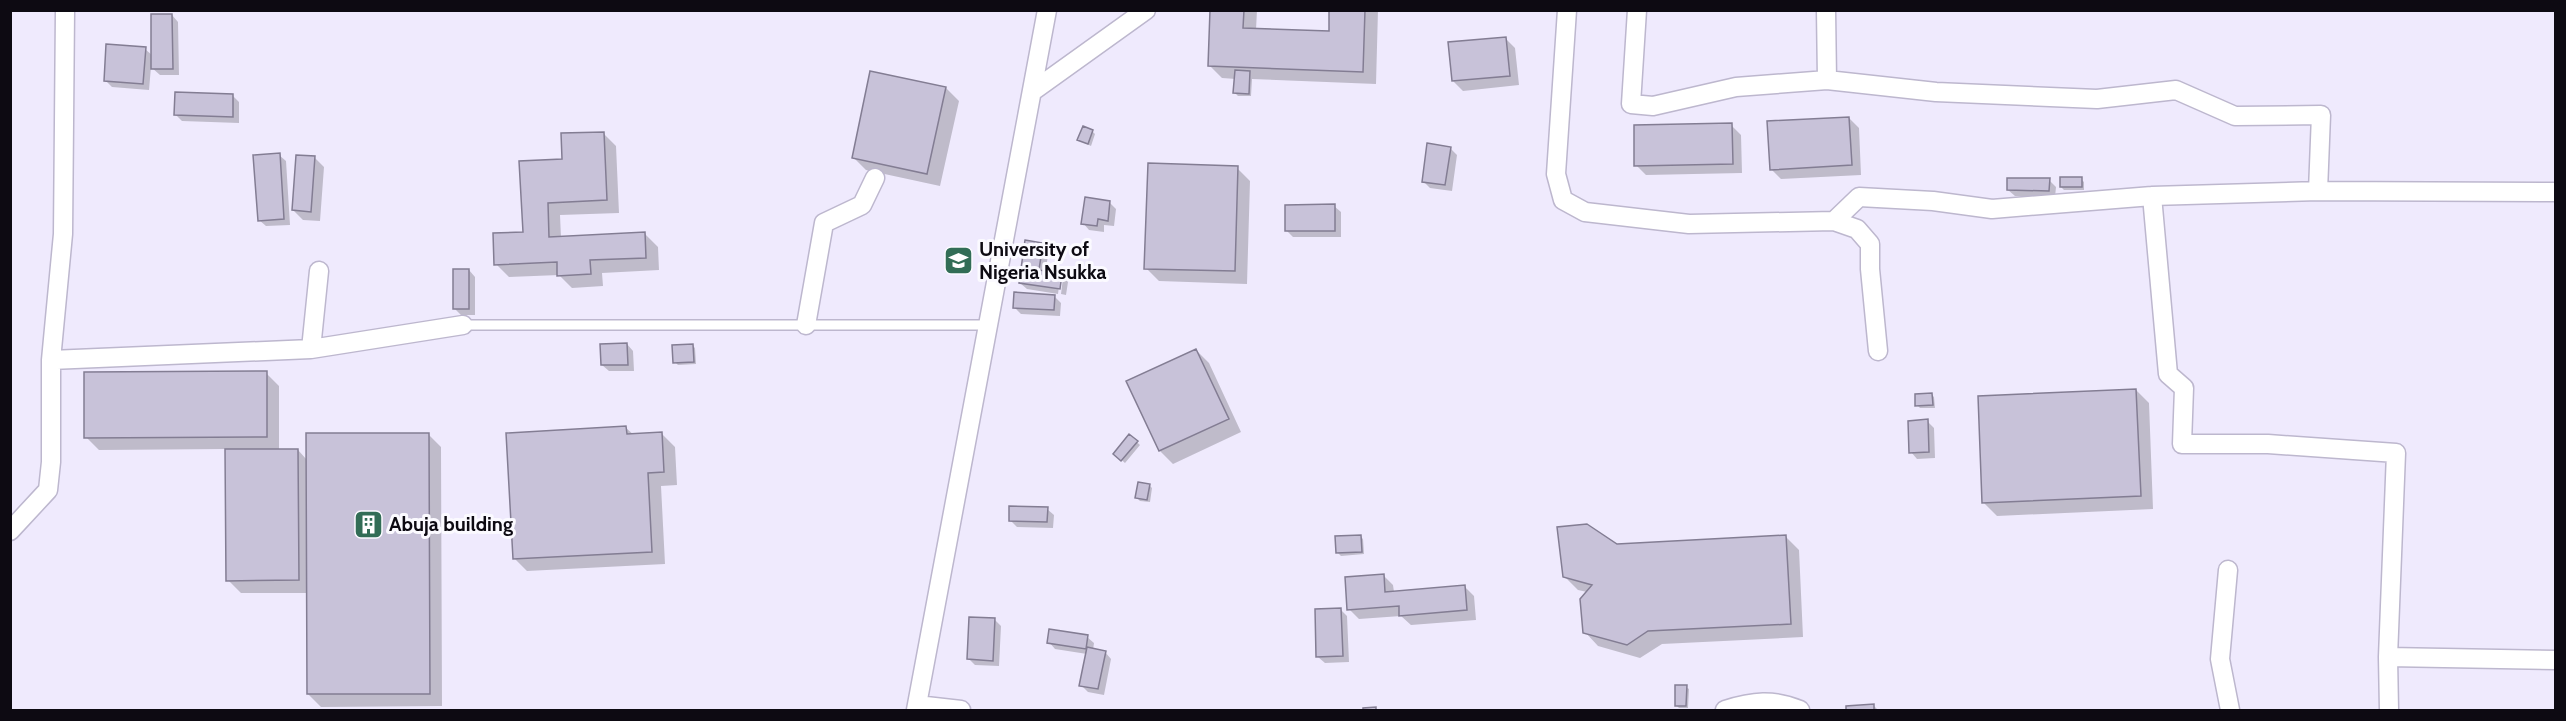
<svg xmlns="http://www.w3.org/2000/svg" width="2566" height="721" viewBox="0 0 2566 721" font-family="Cabin,sans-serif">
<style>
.shadow{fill:#0003}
.building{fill:#c8c2d9;stroke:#837d93;stroke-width:1.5}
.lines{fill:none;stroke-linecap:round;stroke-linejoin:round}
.lane-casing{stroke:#bdb7ce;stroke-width:12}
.street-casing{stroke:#bdb7ce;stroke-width:21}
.lane{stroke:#fff;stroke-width:9}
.street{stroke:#fff;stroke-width:18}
.labels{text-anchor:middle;stroke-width:6;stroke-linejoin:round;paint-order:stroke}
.poi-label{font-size:20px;font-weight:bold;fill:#0d0a12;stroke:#fbfaff;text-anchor:start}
</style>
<rect width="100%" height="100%" fill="#efeafd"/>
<path class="shadow" d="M1211,10h46l-1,20 74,2 1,-22h47l-2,74 -124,-5 -1,17h-13l-3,-3 1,-14 -14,-1 -13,-13z
M172,15l6,7 1,53h-19l-9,-8 -2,23 -37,-3 -7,-7 40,-31 8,7z
M1505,38l10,10 4,37 -56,6 -10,-10z
M946,88l13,13 -19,85 -74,-16 -13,-13z
M233,96l6,6v21l-57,-2 -6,-6z
M1849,118l10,10 2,47 -80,4 -10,-10z
M1731,125l10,10 1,38 -96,2 -10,-10z
M1092,131l3,3 -4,12 -12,-6z
M603,133l13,13 3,67 -59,2 1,23 84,-4 13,13 1,23 -57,3 1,13 -31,2 -13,-13 -50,2 -13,-13 28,-31 39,-73z
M1450,148l7,7 -5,36 -22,-3 -7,-7z
M279,155l7,6 4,64 -24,1 -7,-6z
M314,157l10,10 -4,54 -17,-1 -10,-10z
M1237,168l13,13 -3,103 -88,-3 -13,-13z
M2081,179l3,3v8h-20l-3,-3z
M2049,180l7,7 -1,10 -40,-1 -7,-6z
M1109,202l7,7 -2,17 -10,-1v7l-15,-2 -6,-7z
M1334,206l7,6v25h-48l-6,-6z
M1042,244l7,7 -4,21 16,3 7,7 -2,13 -5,-1 2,-16h-3l-2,16 -31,-5 -7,-6z
M469,270l6,7v38h-14l-6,-6z
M1054,296l7,7 -1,13 -39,-2 -7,-7z
M627,344l6,7 1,20h-25l-7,-6z
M692,345l3,3 1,16 -18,1 -3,-3z
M1196,350l13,13 32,69 -68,32 -13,-13z
M266,373l13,13v64h19l9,10 121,-26 13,13 1,259 -121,1 -13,-13v-101h-67l-13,-13 -1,-131 -128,1 -13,-13z
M2136,390l13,13 4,106 -156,7 -13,-13z
M1931,394l3,3 1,11h-15l-3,-3z
M1927,421l7,7 1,30 -18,1 -6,-7z
M626,428l8,7 28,-1 13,13 2,38 -16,1 4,78 -138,7 -13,-13z
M1130,436l10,9 -15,18 -10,-9z
M1149,485l3,3 -2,14 -10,-1 -3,-3z
M1047,509l7,6 -1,13 -36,-1 -7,-7z
M1360,536l3,3 1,15 -23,2 -3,-3z
M1786,537l13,13 4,87 -141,7 -22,14 -42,-12 -13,-14 2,-40 -9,-2 -13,-13z
M1383,575l10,10 1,7 70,-6 10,10 2,24 -65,5 -10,-9 -42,3 -10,-10z
M1341,610l6,6 2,46 -24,1 -7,-6z
M994,619l7,7 -2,40 -24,-1 -6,-6z
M1087,637l7,6 -1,7 12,2 6,7 -7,36 -16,-3 -7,-7 6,-31 -32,-5 -6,-7z
M1686,687l3,2 -1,19h-9l-3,-3z
M1873,705l5,5h-30v-3z"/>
<path class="building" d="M1210,10h34l-1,18 86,3v-21h36l-2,62 -155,-6z
M151,14h21l1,55h-22z
M1506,37l4,39 -58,5 -4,-39z
M106,44l40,3 -3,37 -39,-3z
M1235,70l15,1 -1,23 -16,-1z
M870,71l76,16 -19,87 -75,-16z
M175,92l58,2v23l-59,-2z
M1849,117l3,48 -82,5 -3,-49z
M1732,123l1,41 -99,2v-41z
M1083,126l10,4 -5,14 -11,-4z
M604,132l3,68 -59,3 1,34 96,-5 1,26 -56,2 1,14 -34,2v-14l-63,3 -1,-32 30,-1 -4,-71 43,-2 -1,-26z
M1427,143l24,4 -6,38 -23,-3z
M280,153l4,66 -26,2 -5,-66z
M296,155l19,1 -4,56 -19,-2z
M1148,163l90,3 -3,105 -91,-2z
M2060,177h22v10h-22z
M2007,178h43l-1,13 -42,-1z
M1085,197l25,4 -2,20 -10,-2 -1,7 -16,-2z
M1335,204v27h-50v-26z
M1025,240l18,3 -4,27 23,4 -2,15 -41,-6z
M453,269h16v40h-16z
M1014,292l41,3 -1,15 -41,-2z
M627,343l1,22h-27l-1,-21z
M693,344l1,18 -21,1 -1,-18z
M1196,349l33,70 -70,32 -33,-70z
M267,371v66l-183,1v-66z
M2136,389l5,107 -159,7 -4,-107z
M1932,393l1,12 -18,1v-12z
M1928,419l1,33 -20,1 -1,-32z
M626,426l1,8 35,-2 2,40 -16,1 4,79 -139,7 -7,-126z
M306,433h123l1,261h-123z
M1129,434l9,7 -17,20 -8,-7z
M225,449h73l1,131 -73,1z
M1138,482l12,2 -3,16 -12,-2z
M1009,506l39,1 -1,15 -38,-1z
M1587,524l30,20 169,-9 5,89 -143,7 -21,14 -44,-12 -3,-34 12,-14 -29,-8 -6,-50z
M1361,535l1,17 -26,1 -1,-17z
M1384,574l1,18 80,-7 2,25 -68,6v-10l-52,4 -2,-33z
M1341,608l2,48 -27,1 -1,-48z
M969,617l26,1 -2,43 -26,-2z
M1049,629l39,6 -2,14 -39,-6z
M1087,647l19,4 -8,38 -19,-3z
M1675,685h12l-1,21h-11z
M1874,704v6h-28v-4z
M1376,707v3h-13v-2z"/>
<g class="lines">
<defs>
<path id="lane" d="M463,325h526"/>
<path id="street" d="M1567,10l-11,164 7,26 22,12 104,12 145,-3 23,8 13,15v25l8,82
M1637,10l-6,94 22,2 83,-19 91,-7 109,12 161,7 79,-9 59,26 86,-1 -3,76
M1826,10l1,70
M1033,91l113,-81
M2152,196l16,178 16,14 -2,56h86l128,9 -8,204
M1834,221l25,-24 74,4 59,8 160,-13 166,-5 238,1
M319,271l-8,78 152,-24
M806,325l18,-102 38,-18 13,-27
M51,360l260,-11
M10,531l38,-41 3,-28v-102l12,-126 2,-224
M2228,570l-8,89 10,51
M917,705l44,5
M916,710l131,-700
M1725,710c28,-9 48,-11 75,0
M2389,710l-1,-53 168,3"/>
</defs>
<use href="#lane" class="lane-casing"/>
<use href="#street" class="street-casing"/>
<use href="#lane" class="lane"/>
<use href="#street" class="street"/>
</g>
<defs>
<symbol id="university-square" viewBox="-11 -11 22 22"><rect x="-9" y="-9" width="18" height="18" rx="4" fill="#326d56" stroke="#fbfaff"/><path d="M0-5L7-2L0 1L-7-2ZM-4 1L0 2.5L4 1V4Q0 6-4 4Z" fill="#fff"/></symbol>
<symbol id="building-square" viewBox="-11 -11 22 22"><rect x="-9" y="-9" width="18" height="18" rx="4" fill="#326d56" stroke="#fbfaff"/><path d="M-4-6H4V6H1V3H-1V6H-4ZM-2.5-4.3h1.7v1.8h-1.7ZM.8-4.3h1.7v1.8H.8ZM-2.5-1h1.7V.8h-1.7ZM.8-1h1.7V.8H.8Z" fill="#fff"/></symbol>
</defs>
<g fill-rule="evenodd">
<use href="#university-square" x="942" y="244" width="33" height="33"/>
<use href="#building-square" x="352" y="508" width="33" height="33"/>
</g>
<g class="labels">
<g class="poi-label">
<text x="979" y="256">University of<tspan x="979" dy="23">Nigeria Nsukka</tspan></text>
<text x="389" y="531">Abuja building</text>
</g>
</g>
<rect width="2566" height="721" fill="none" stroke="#0d0a12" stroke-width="24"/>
</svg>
